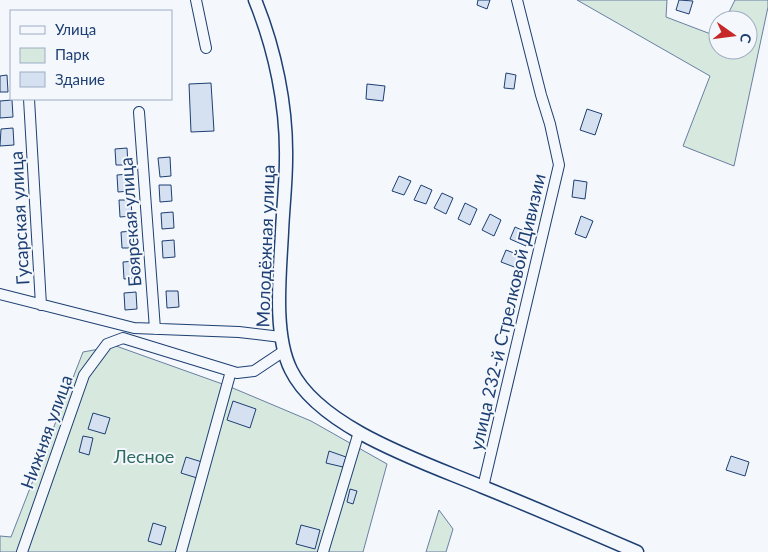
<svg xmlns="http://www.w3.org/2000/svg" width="768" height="552" viewBox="0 0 768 552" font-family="Lato,sans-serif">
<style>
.green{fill:#d7e8df;stroke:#687fa3}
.building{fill:#d5e0f0;stroke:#1d3f73}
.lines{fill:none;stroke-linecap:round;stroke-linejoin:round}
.minor-casing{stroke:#1d3f73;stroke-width:12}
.major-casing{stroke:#1d3f73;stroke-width:15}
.minor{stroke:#f4f7fb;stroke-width:10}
.major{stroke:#f4f7fb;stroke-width:12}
.labels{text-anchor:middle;stroke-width:4;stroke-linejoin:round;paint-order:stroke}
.street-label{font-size:18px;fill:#1d3f73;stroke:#f4f7fb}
.park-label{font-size:18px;fill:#2c6c60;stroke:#f4f7fb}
</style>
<rect width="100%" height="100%" fill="#f4f7fb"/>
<path class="green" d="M577,0h90l-1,17 50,19 2,-4v18h30v-30h-23l10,-20h33v7l-34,159 -51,-20 27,-70z
M116,346l112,40 83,35 76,43 -24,88h-363v-16l11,1 72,-185z
M439,510l14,19 -7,23h-20z"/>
<path class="building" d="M478,0h12l-3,9 -10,-4z
M679,0l14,1 -4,13 -13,-4z
M506,73l10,2 -2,14 -10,-1z
M7,75l1,17h-8v-16z
M211,83l3,48 -23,1 -2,-48z
M367,84l18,2 -2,15 -17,-2z
M12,100l1,17 -13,1v-17z
M587,109l15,5 -7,21 -15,-5z
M13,128l1,17 -14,1 1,-17z
M127,148l1,17h-12l-1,-16z
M170,157l1,19 -11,1 -2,-19z
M129,174l1,17 -12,1 -1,-17z
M399,176l12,5 -7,14 -12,-4z
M574,180l13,2 -2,17 -13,-2z
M159,185h12l1,16 -12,1z
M421,185l11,5 -6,14 -12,-4z
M442,193l11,5 -7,16 -12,-6z
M119,200h12l1,16 -12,1z
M465,203l12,6 -7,16 -12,-6z
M173,212l1,16 -12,1 -1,-16z
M490,214l11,6 -7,16 -12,-6z
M581,216l12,5 -7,17 -11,-4z
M515,227l16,7 -5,12 -16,-7z
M133,231l1,17h-12l-1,-16z
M174,240l1,17 -12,1 -1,-17z
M506,250l16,6 -5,12 -16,-6z
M135,261l1,17 -12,1 -1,-17z
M166,291h12l1,16 -12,1z
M136,292l1,17 -12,1 -1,-17z
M233,401l23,8 -6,19 -23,-8z
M93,413l17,5 -5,16 -17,-5z
M83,436l10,2 -4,17 -10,-3z
M329,451l17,6 -3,10 -17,-4z
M731,456l18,6 -4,14 -19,-6z
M186,457l16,5 -5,16 -16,-5z
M350,489l7,2 -4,13 -6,-2z
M153,523l13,4 -5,18 -13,-4z
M301,525l19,5 -5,19 -19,-5z"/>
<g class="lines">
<defs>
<path id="minor" d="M196,0l10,48
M29,99l12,206
M139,112l16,217
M0,294l134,34 105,4 42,5
M483,487l76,-322 -9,-41 -9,-29 -24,-95
M22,552l62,-177 23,-31 16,-6 114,35 17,-2 30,-20
M181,552l50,-181
M323,552l36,-120"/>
<path id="major" d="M255,0c20,49 32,106 31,159 0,24 -3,49 -4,73 -2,41 -9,102 9,138 29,59 135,93 192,117 52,21 103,43 154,65"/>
</defs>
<use href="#minor" class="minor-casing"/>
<use href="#major" class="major-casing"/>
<use href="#minor" class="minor"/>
<use href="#major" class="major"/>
</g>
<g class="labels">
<g class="street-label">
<text transform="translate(20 218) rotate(-93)" y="6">Гусарская улица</text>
<text transform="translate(131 222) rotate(-94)" y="6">Боярская улица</text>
<text transform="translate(266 246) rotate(-88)" y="6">Молодёжная улица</text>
<text transform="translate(508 312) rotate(-77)" y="6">улица 232-й Стрелковой Дивизии</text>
<text transform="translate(47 432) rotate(-70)" y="6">Нижняя улица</text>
</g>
<g class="park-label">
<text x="144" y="463">Лесное</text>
</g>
</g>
<rect x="10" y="10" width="162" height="90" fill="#f4f7fb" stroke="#9eadc5"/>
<rect x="20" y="26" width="25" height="8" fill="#f4f7fb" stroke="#9eadc5"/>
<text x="55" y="35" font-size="15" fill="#1d3f73">Улица</text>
<rect x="20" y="48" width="25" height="15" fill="#d7e8df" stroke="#9eadc5"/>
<text x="55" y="60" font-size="15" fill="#1d3f73">Парк</text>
<rect x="20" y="72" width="25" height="15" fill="#d5e0f0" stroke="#9eadc5"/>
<text x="55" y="85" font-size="15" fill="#1d3f73">Здание</text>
<g transform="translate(733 35) rotate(104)"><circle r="24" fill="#f4f7fb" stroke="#9eadc5"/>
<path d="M0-4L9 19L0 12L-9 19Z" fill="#c62828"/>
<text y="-8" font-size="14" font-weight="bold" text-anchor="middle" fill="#1d3f73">С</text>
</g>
</svg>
